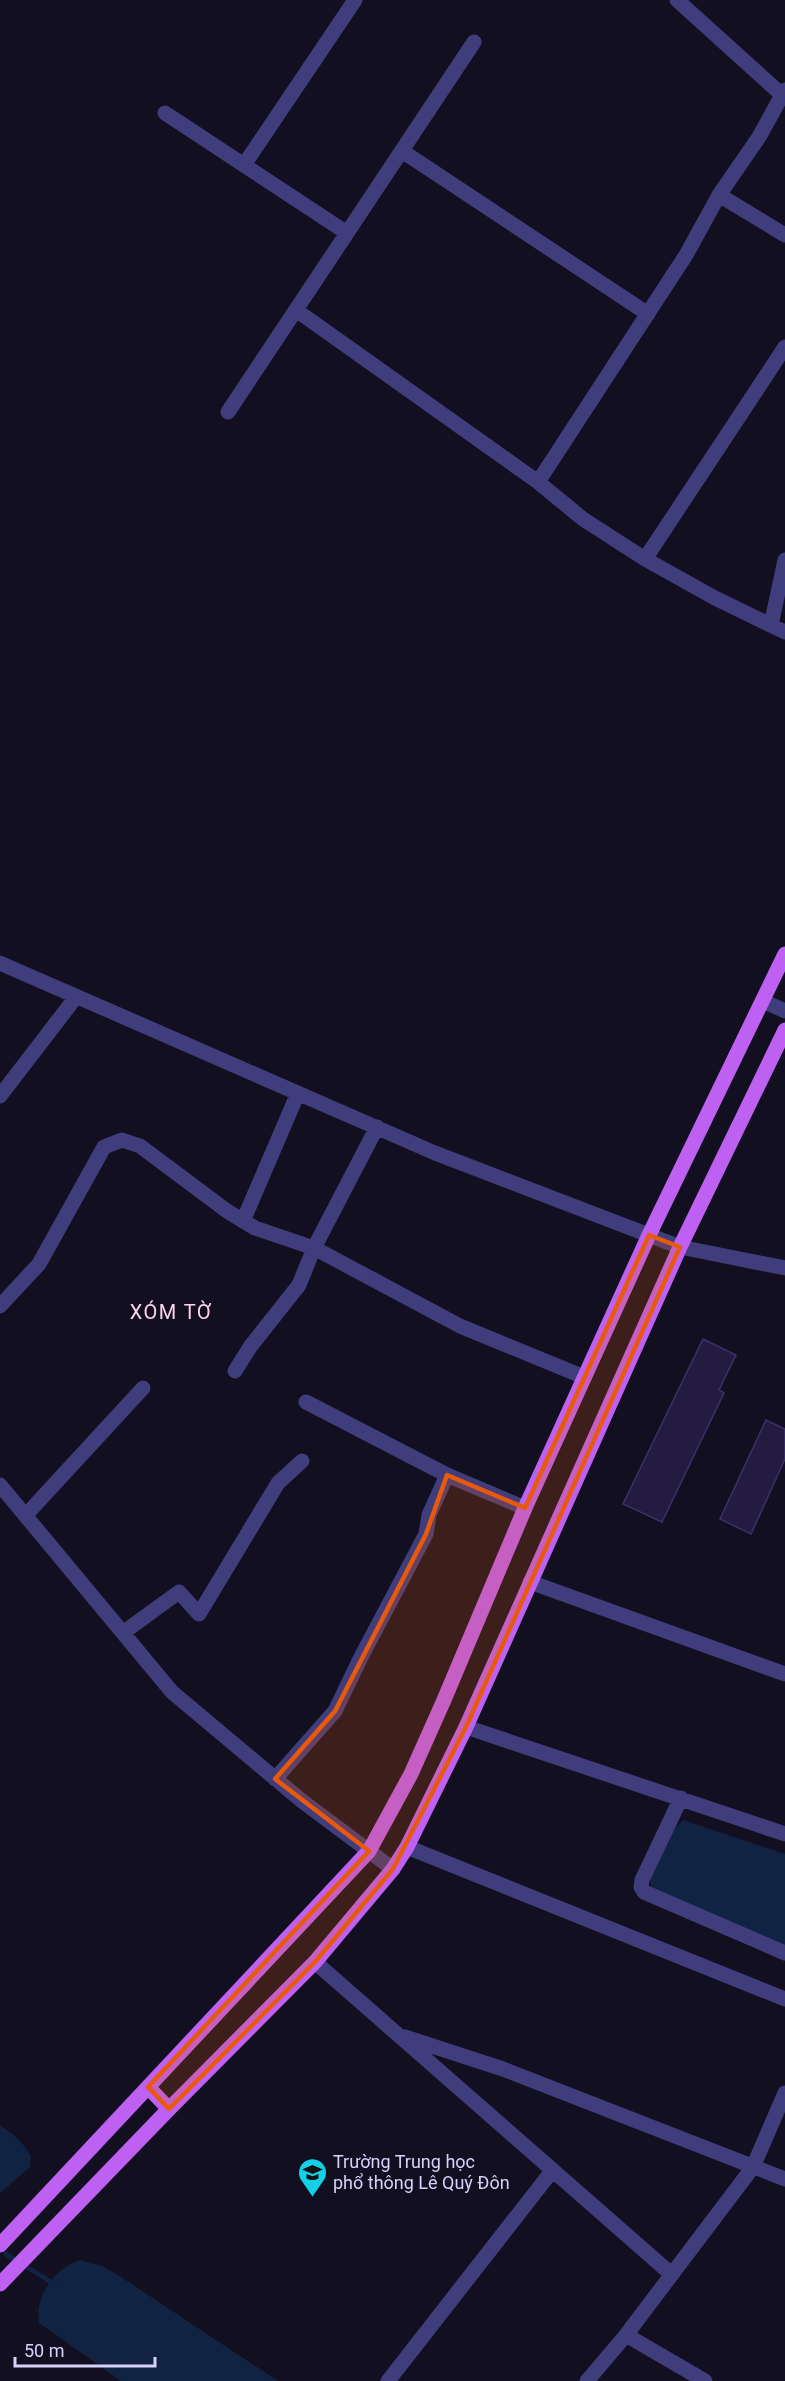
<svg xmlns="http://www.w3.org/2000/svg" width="785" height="2381" viewBox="0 0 785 2381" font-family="Roboto,sans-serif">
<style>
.water{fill:#112342}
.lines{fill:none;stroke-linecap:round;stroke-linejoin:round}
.stream{stroke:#112342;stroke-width:5}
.building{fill:#241c40;stroke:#3c306a;stroke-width:1.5}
.minor{stroke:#403d7c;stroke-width:15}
.major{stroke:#be61f3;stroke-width:15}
.marked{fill:#e8590c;fill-opacity:0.2;stroke:#e8590c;stroke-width:4.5;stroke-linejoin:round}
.labels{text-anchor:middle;stroke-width:4.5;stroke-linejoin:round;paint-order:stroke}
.poi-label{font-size:18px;fill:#d7d2fc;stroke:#120f20;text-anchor:start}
.neighbourhood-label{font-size:20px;letter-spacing:1.5px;fill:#fcd3ed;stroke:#120f20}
</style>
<rect width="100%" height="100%" fill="#120f20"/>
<path class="water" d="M683,1820l102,34v94l-133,-58 -2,-10 25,-52z
M0,2126c14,7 23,17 31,30l-1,11 -30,26z
M80,2260l22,6 13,7 163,108h-157l-82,-58c-5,-27 16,-55 41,-63z"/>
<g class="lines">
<path class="stream" d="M6,2254l50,31"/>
</g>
<path class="building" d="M703,1339l33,16 -17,35 5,3 -62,129 -39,-18z
M766,1420l19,9v30l-34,75 -31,-15z"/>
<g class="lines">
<path class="minor" d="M677,0l105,95
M165,113l182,120
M402,151l246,163
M244,165l111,-165
M719,195l66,40
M296,310l242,172 45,37 62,40 70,39 70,34
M228,412l246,-370
M538,482l148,-227 33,-60 40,-58 26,-47
M645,559l140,-212
M771,625l14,-65
M0,963l435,190 245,94 105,21
M763,1001l22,10
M0,1096l76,-99
M243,1221l55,-128
M0,1306l39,-42 65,-117 18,-7 18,6 87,65 28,17 59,20 146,78 124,51
M235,1371l15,-24 49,-62 15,-37 63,-121
M306,1402l141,73 78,33
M0,1485l172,207 130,109 91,68
M26,1515l117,-127
M530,1582l255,92
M124,1632l55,-40 20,22 79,-131 24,-22
M466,1727l319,107
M275,1779l60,-68 26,-54 65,-123 3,-19 18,-40
M681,1798l-39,82 -1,7 3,5 141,61
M407,1847l378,152
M315,1962l355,311
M405,2037l98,32 282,110
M626,2335l79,46
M388,2381l164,-210
M587,2381l39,-46 127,-168 32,-74"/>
<path class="major" d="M148,2087l21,22
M0,2245l369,-394 42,-77 33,-74 81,-192 124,-273 136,-281
M0,2284l169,-175 146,-147 78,-93 14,-22 59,-120 214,-480 105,-217"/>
</g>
<path class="marked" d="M649,1235l31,12 -214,480 -73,142 -78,93 -146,147 -21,-22 221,-236 -94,-72 60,-68 91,-177 21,-59 78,33z"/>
<defs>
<symbol id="school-pin" viewBox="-11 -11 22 30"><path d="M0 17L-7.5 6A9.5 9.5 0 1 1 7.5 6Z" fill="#12d0e7" stroke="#120f20"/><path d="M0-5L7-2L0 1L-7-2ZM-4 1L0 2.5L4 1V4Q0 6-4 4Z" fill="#111"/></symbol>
</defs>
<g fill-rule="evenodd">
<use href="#school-pin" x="296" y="2156" width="33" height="45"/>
</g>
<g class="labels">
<g class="poi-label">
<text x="333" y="2168">Trường Trung học<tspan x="333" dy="21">phổ thông Lê Quý Đôn</tspan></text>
</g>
<g class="neighbourhood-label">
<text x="171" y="1319">XÓM TỜ</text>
</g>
</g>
<path d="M15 2357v9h140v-9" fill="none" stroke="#d7d2fc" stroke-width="3"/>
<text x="24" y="2357" font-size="18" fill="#d7d2fc" stroke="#120f20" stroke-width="4.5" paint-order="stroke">50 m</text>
</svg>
